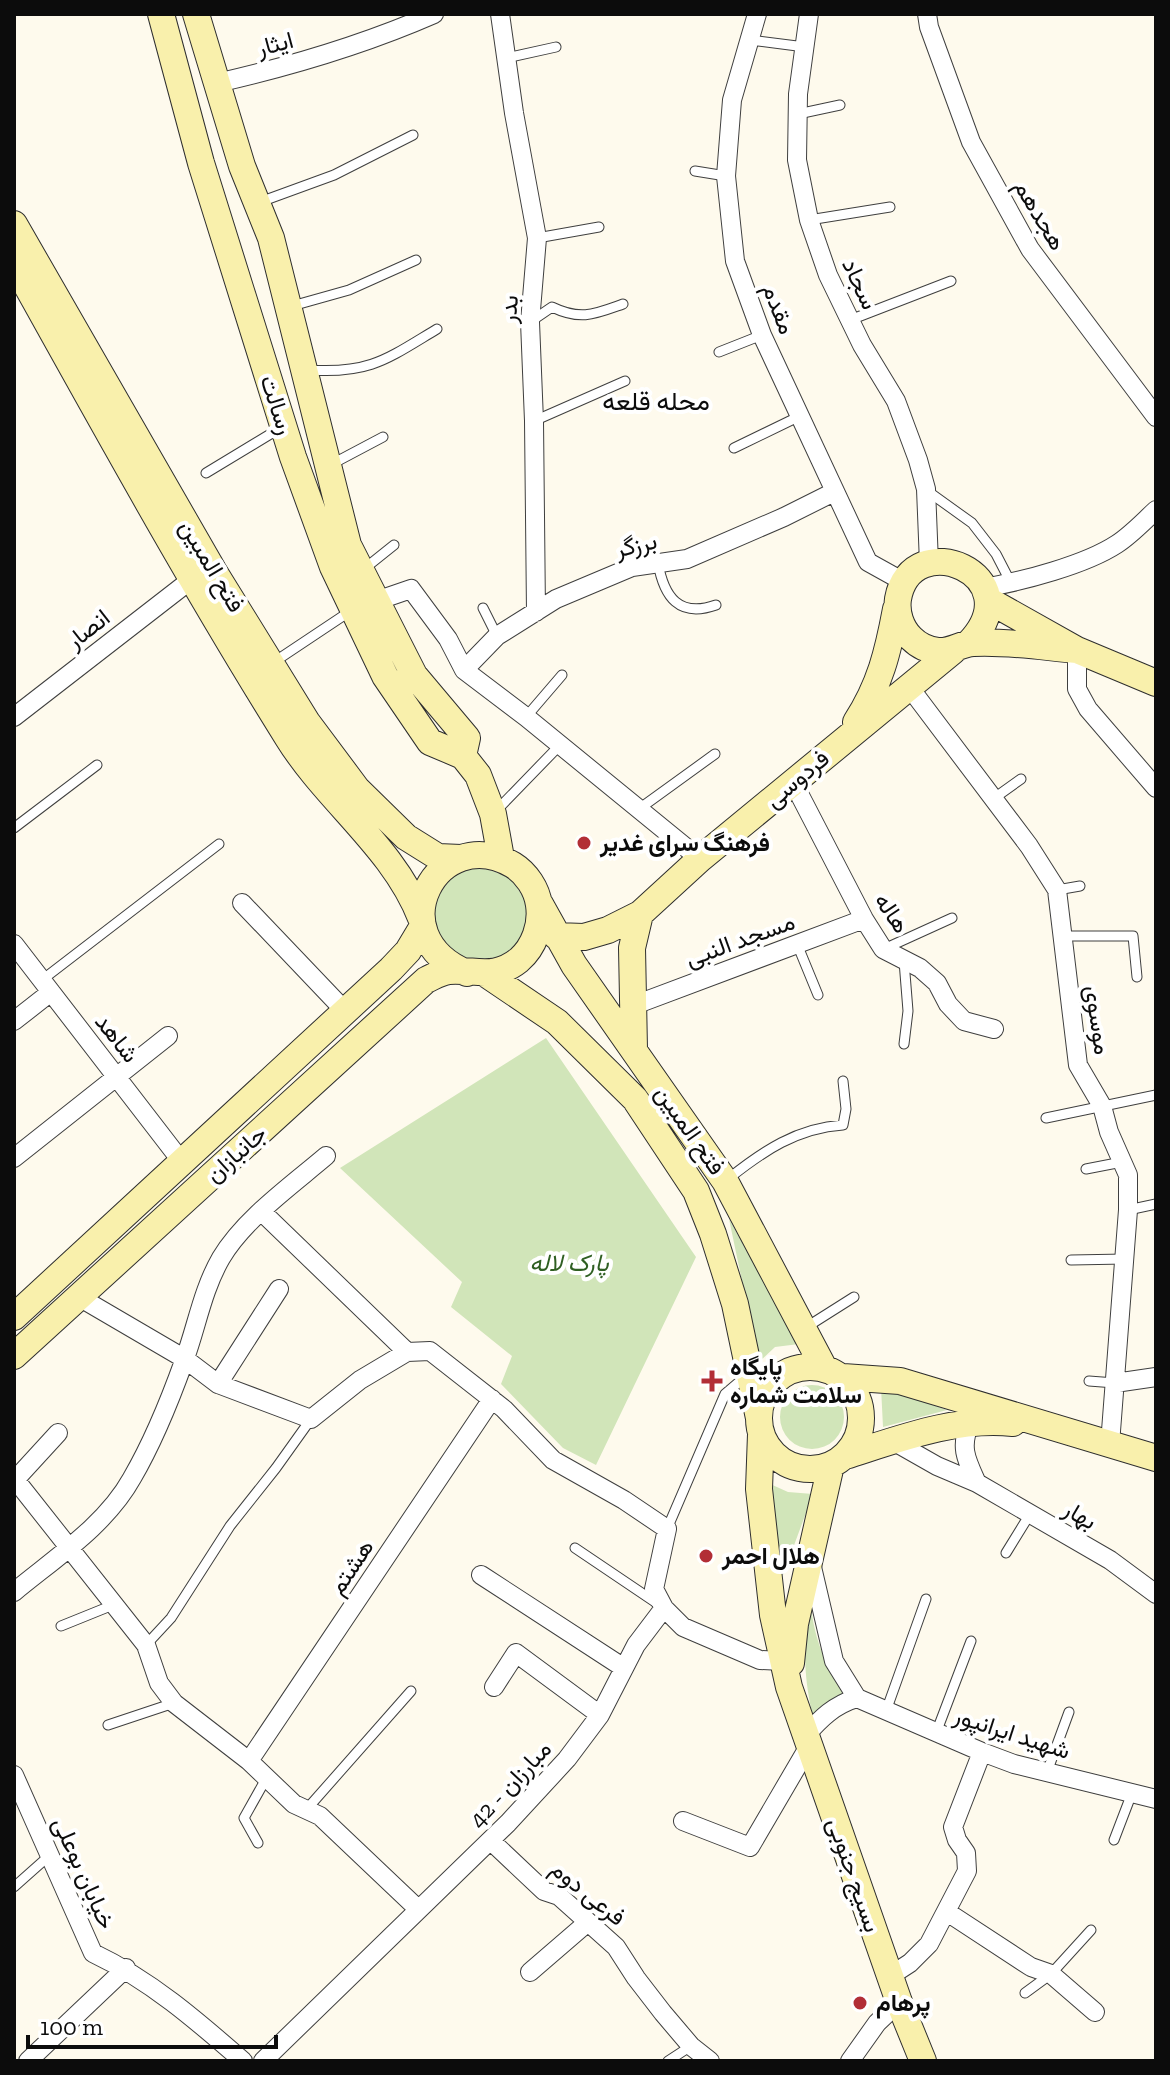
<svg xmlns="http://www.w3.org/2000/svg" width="1170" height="2075" viewBox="0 0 1170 2075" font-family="'Zilla Slab',Vazirmatn,serif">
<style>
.green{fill:#d1e5b9}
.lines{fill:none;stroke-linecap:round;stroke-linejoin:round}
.lane-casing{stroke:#3f3f3f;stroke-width:11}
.street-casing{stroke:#3f3f3f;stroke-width:20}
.secondary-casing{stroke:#2e2e2e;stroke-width:28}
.lane{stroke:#fff;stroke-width:9}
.street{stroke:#fff;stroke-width:18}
.secondary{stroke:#f9f0ac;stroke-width:26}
.poi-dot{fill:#b22e36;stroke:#fff;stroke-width:3}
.labels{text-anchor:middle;stroke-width:8;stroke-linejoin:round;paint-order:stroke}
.street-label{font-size:24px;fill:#0c0c0c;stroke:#fff}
.poi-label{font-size:24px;font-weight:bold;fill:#0c0c0c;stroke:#fff;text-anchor:start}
.park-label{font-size:24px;font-style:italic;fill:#2f5f22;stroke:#fff}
.neighbourhood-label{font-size:26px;fill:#0c0c0c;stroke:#fff}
</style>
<rect width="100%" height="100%" fill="#fefaed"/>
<path class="green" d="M481,867l29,10 19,29 -1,22 -14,19 -22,15h-28l-33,-33 5,-29 18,-27z
M546,1038l150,219 -100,208 -33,-17 -62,-64 11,-28 -61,-49 11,-25 -122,-114z
M729,1219l70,125 -24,3 -16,15z
M780 1417a32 32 0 1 1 64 0a32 32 0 1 1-64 0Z
M881,1387l66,23 -64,17z
M768,1483l20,9 25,2 -30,81z
M810,1599c4,39 13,62 35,95l-32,23c-10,-43 -10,-74 -3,-118z"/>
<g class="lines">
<defs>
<path id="lane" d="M750,40l55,7
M506,58l50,-11
M798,114l42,-9
M695,171l31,5
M260,202l74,-27 79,-40
M809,220l81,-13
M537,238l62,-11
M292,306l57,-16 67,-30
M850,320l101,-39
M530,322l22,-15c29,14 43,7 71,-3
M719,352l43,-17
M309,370c61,4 78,-11 128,-41
M534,421l91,-40
M734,448l66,-32
M332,464l51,-27
M206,473l76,-46
M926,490l46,33 24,31 15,29
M658,563c6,34 21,55 58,42
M364,569l30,-24
M483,608l14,28
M274,662l78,-52
M526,717l36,-42
M993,799l28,-20
M639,809l76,-55
M495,812l65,-67
M14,828l83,-63
M1057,890l23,-4
M1062,936h71l4,41
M797,944l21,51
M886,948l66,-30
M42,980l177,-136
M904,1044l4,-33 -4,-50
M1046,1118l110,-23
M1086,1169l36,-7
M728,1179c35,-28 69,-51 115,-54l3,-16 -3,-28
M1128,1210l28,-6
M1071,1260l54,-1
M805,1328l49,-31
M1089,1381l26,2
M667,1529l58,-135 20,-17
M575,1548l83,56
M1006,1553l24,-39
M61,1626l52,-21
M146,1645l25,-27 59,-92 46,-58 35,-49
M886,1711l40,-112
M108,1725l66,-22
M936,1733l35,-92
M1047,1772l22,-60
M306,1810l105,-119
M1114,1840l18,-47
M258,1843l-14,-25 23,-41
M14,1887l36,-32
M1025,1993l26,-19 40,-44
M668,2061l23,-15"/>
<path id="street" d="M500,14l14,99 23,125 -7,84 4,99 2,191
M757,14l-25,86 -6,76 9,85 27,74 106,227 36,20
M809,14l-11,80 -1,66 12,60 19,55 34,70 34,56 22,59 8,29 3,74
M927,14l2,13 42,115 59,107 126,168
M217,83c75,-17 146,-38 217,-69
M984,588c39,-7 101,-23 133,-44 14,-9 27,-23 39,-34
M376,601l35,-12 37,50 16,31 62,47 174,142
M1077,650v39l11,20 68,79
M464,670l33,-34 59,-37 76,-32 55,-8 97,-42 50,-25
M910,688l119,158 28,44 21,175 24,41 7,26 19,43v35l-18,234
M14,717l178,-138
M793,782l71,137 19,30 37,19 17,15 11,21 16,17 30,8
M242,903l103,108
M14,944l168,218
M632,1006l232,-87
M14,1021l37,-29
M14,1158l154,-122
M262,1212l145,140
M79,1297l106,62 33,25 93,35 49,-39 47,-28 23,-1 74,58 49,51 71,40 43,29 -13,60 10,19 19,19 77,33 23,1
M1115,1383l41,-6
M218,1384l61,-95
M893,1441l44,25 40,17c-10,-22 -18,-36 -7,-59
M14,1478l132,167 13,38 15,20 75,58 45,43 26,12 98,93
M14,1481l44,-48
M977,1483l133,77 46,34
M812,1567l22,94 23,37
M481,1575l143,93
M14,1592c41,-34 92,-67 118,-114 21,-36 38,-78 52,-117 13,-35 18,-70 37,-103 23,-39 71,-73 105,-102
M494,1687l22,-34 84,62
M857,1698l125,54 32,12 142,35
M805,1736c16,-18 29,-31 52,-38
M249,1761l243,-362
M14,1775l79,178c57,27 103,67 150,108
M683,1821l67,26 59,-101
M491,1841l53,50 15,5 57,51 20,31 27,35 28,33 19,15
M947,1912l84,55 20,7 44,38
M530,1972l58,-50
M890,1976l20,-13 19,-19 38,-73 -1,-18 -9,-13 -4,-13 29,-75
M28,2061l98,-93
M263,2061l245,-238 59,-64 33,-44 36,-70 28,-37
M850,2061l27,-38 22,-21"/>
<path id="secondary" d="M161,14l40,149 92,294 40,110 52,109 45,66 33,14 15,19 15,39 8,44
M196,14l46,152 29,72 77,307 66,130 53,63 -4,18
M14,224l199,346 94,152 50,67 49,48 32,20 23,1
M14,263c89,160 177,320 274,475 39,63 106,110 133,180
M988,600l89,50 79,33
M969,643c65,-68 -58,-119 -71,-44 -2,14 3,29 13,39 7,7 16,12 27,13 13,1 22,-7 35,-8 34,-2 70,4 104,7
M856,722c24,-37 32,-70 40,-113
M540,904l34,61 151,216 99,187
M556,936l28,1 24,-7 32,-16 60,-55 253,-208
M486,974l71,48 78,77 61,92 17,43 22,70 24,114
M634,1049l-2,-101 8,-34
M14,1317l377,-348 17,-18 15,-25
M14,1356l412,-376c7,-3 14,-8 23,-9 27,-2 45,9 70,-11 15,-13 23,-35 20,-55 -2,-16 -13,-32 -26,-40 -75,-44 -137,70 -46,108
M759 1418a51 51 0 1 1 102 0a51 51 0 1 1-102 0Z
M843,1377l57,4 256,77
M761,1434l-2,55 14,126 16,72 110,315 24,59
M845,1456c54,-17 110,-39 168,-33
M791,1663l4,-39 36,-159"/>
</defs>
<use href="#lane" class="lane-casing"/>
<use href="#street" class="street-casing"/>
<use href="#secondary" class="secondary-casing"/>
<use href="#lane" class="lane"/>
<use href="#street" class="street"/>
<use href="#secondary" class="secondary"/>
</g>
<g class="poi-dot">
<circle cx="584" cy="843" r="8"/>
<path d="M708 1369h8v8h8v8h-8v8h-8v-8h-8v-8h8z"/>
<circle cx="706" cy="1556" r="8"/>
<circle cx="860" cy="2003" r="8"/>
</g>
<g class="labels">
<g class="street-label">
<text transform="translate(275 44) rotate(-15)" y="8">ایثار</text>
<text transform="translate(1040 215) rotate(59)" y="8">هجدهم</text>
<text transform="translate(860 284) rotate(65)" y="8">سجاد</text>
<text transform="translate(509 309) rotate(-85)" y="8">بدر</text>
<text transform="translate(779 309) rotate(69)" y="8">مقدم</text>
<text transform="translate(277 405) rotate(72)" y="8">رسالت</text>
<text transform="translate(636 545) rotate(-14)" y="8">برزگر</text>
<text transform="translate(212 566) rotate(59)" y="8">فتح المبین</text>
<text transform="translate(88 629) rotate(-38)" y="8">انصار</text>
<text transform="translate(797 779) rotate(-40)" y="8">فردوسی</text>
<text transform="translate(892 913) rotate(56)" y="8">هاله</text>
<text transform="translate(740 940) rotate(-20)" y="8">مسجد النبی</text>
<text transform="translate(1098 1020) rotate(82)" y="8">موسوی</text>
<text transform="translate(117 1038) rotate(52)" y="8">شاهد</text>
<text transform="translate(690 1130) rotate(55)" y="8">فتح المبین</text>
<text transform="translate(236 1154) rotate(-42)" y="8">جانبازان</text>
<text transform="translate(1080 1515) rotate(30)" y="8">بهار</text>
<text transform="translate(351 1567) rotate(-56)" y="8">هشتم</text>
<text transform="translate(1012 1733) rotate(18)" y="8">شهید ایرانپور</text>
<text transform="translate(510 1784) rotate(-47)" y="8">مبارزان - 42</text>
<text transform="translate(84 1873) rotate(66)" y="8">خیابان بوعلی</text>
<text transform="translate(854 1875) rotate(71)" y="8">بسیج جنوبی</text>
<text transform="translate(588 1893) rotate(39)" y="8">فرعی دوم</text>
</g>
<g class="poi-label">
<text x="600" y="851">فرهنگ سرای غدیر</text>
<text x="730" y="1375">پایگاه<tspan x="730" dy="28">سلامت شماره</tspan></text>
<text x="722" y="1564">هلال احمر</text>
<text x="876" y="2011">پرهام</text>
</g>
<g class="park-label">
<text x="569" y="1271">پارک لاله</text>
</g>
<g class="neighbourhood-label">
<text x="656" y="410">محله قلعه</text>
</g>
</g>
<rect width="1170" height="2075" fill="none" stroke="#0c0c0c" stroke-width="32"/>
<path d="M28 2035v12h248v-12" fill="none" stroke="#0c0c0c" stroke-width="4"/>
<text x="40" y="2035" font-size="24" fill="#0c0c0c" stroke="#ffffff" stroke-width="6" paint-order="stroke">100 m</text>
</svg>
